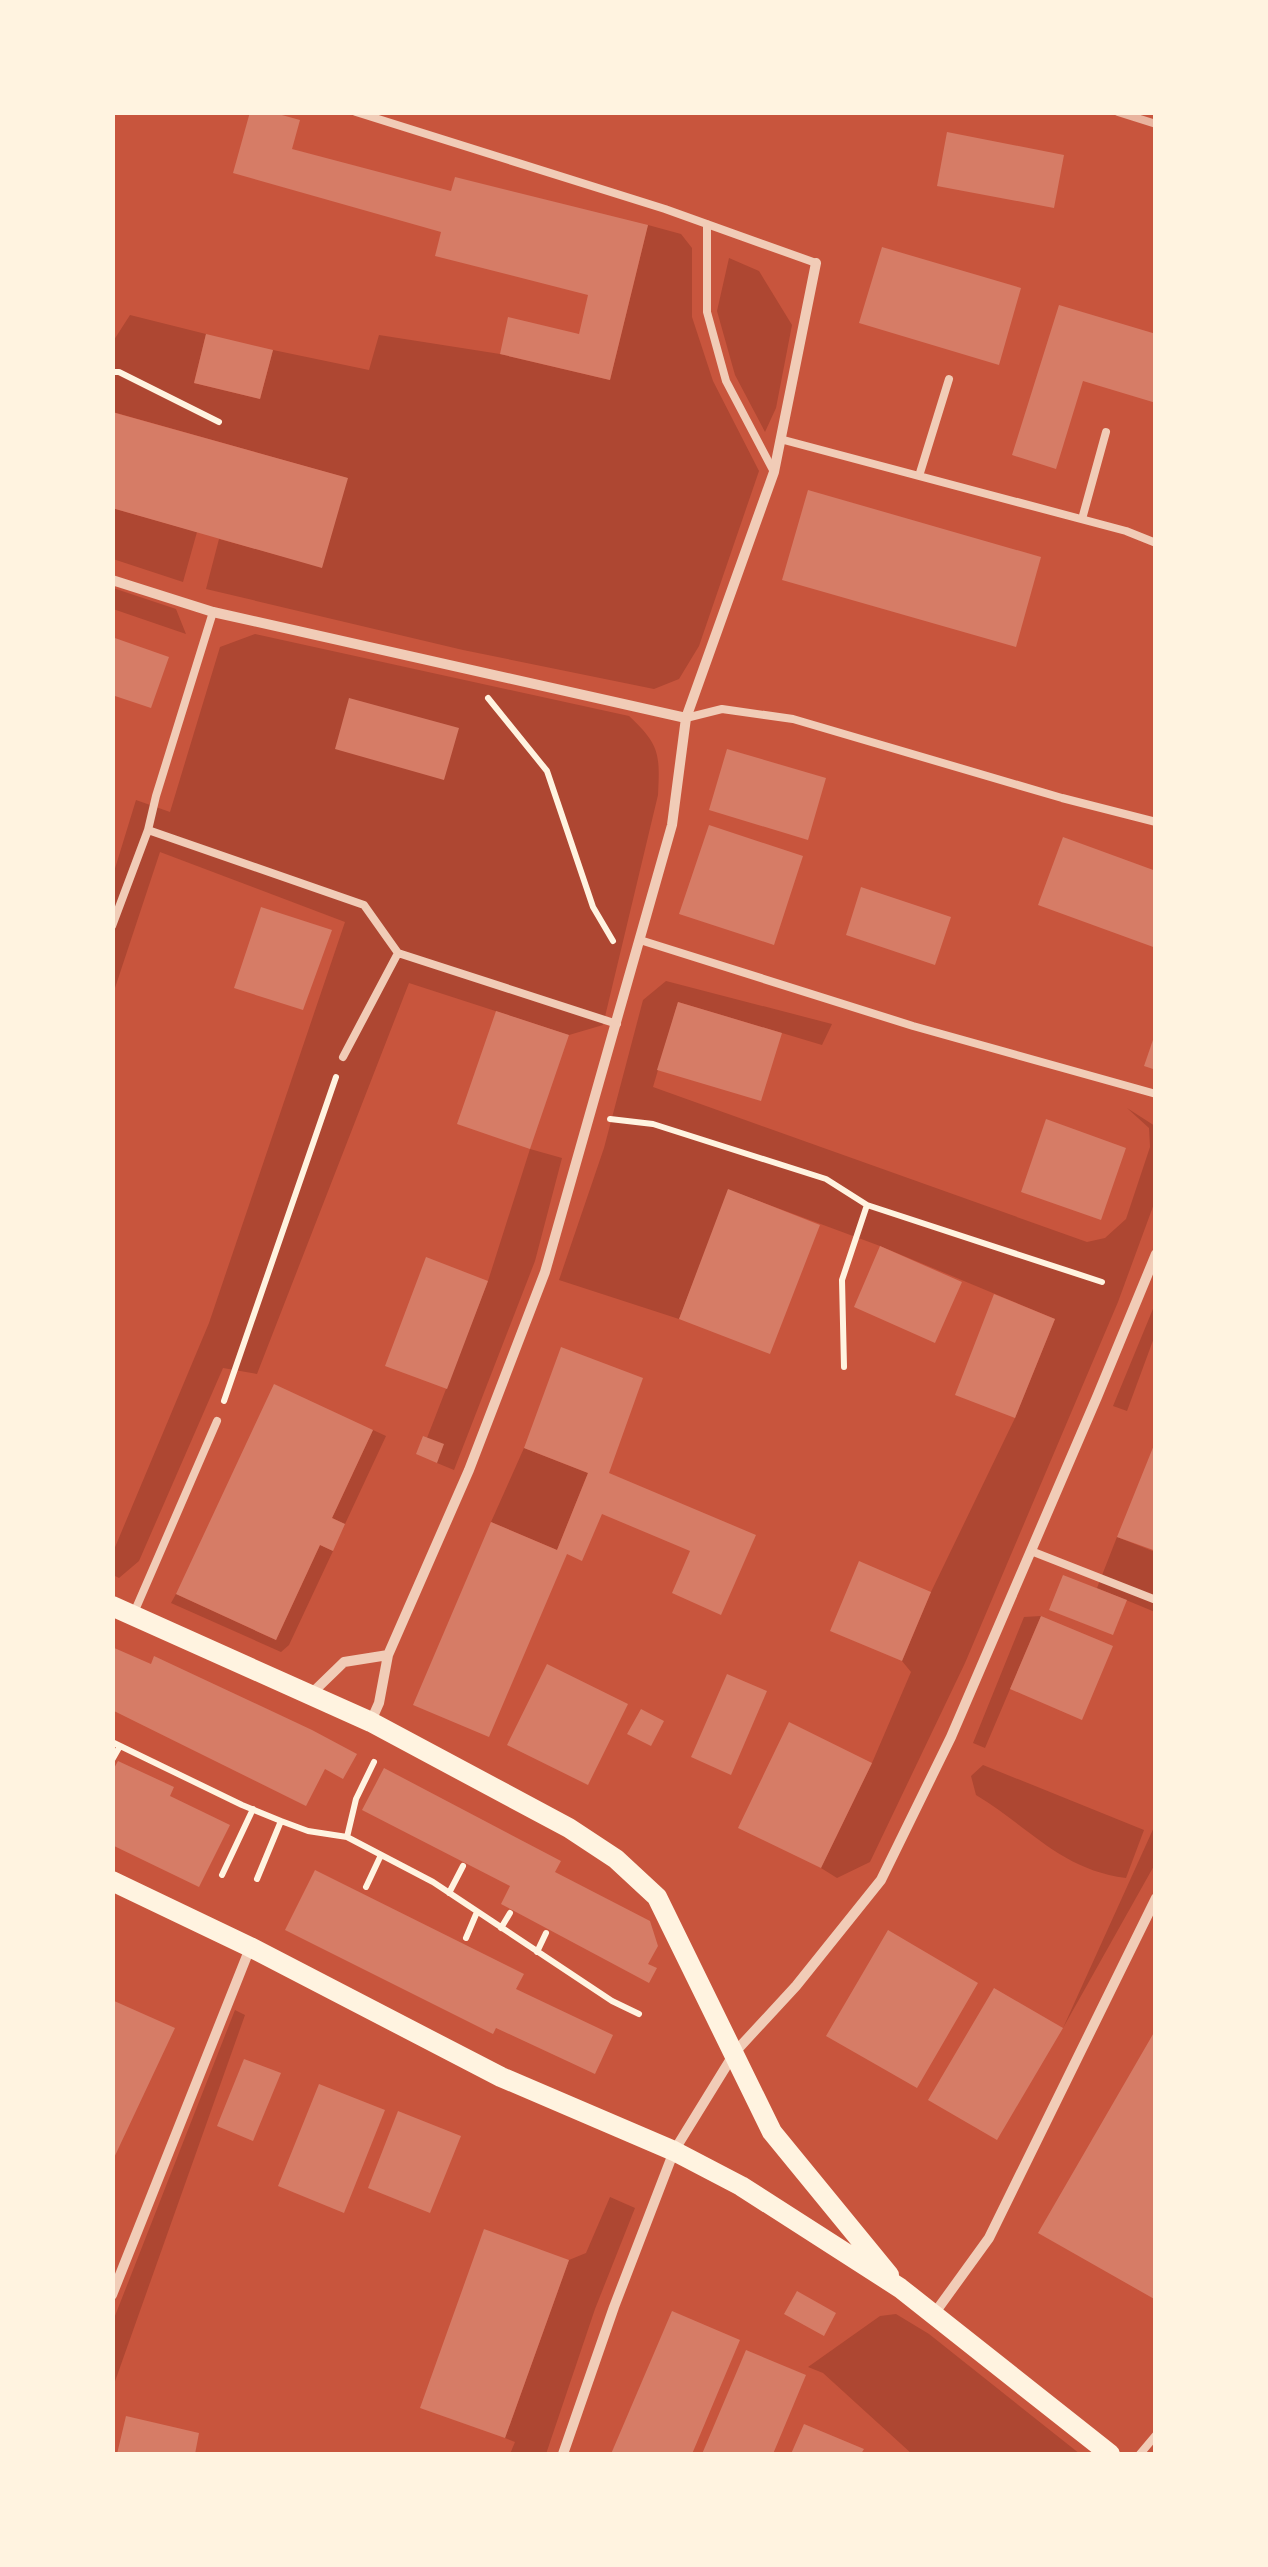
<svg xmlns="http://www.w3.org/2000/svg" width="1268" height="2567" viewBox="0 0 1268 2567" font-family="'Roboto Condensed',sans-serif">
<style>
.green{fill:#ae4732}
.building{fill:#d67c66}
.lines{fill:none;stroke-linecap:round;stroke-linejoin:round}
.path{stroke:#fff3e0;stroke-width:6}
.service{stroke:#f1ccb7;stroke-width:8}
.minor{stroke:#f1ccb7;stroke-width:10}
.secondary{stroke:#fff3e0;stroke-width:20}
.rail{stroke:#e9b49f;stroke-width:8}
</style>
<rect width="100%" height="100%" fill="#c8553d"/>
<path class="green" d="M648,225l33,9 11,14v69l21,64 46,90 -60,175 -20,33 -25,10 -191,-39 -257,-61 13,-50 103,28 25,-89 -234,-66 -1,-69 18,-28 76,19 -12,49 66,16 13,-49 96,20 10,-35 121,19 110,26z
M729,258l30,13 33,54 -16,83 -11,24 -30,-57 -18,-64z
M112,508l85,24 -14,50 -70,-23z
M113,588l63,21 10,25 -73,-25z
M255,634l374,82c31,29 31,38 29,79l-55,230 -34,10 -160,-52 -152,391 -34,-6 -84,193 -20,17 -6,-3v-23l96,-229 136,-401 -185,-70 -47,142v-119l23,-75 34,12 50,-165z
M666,981l166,43 -10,21 -144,-43 -25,85 434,155 18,-4 21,-19 24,-72 -1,-19 -22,-20 28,18v75l-37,101 -153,361 -95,199 -33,16 -16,-10 51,-105 39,-91 -9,-11 29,-69 84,-174 40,-99 -175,-73 -151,-56 -50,129 -120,-39 45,-132 39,-148z
M530,1149l32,9 -27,103 -81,209 -17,-7 -10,-25 61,-157z
M1155,1304v31l-28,76 -14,-5z
M373,1430l13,6 -41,88 -13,-6z
M524,1448l64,25 -31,77 -66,-28z
M1117,1537l38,15v60l-58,-24z
M320,1545l13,6 -44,94 -8,7 -110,-49 5,-9 100,46z
M1041,1616l-56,132 -12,-5 51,-126z
M983,1765l161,65 -18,48c-65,-8 -98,-52 -150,-83l-5,-19z
M1155,1825v39l-92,164z
M235,2010l10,5 -132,372v-66z
M610,2197l25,11 -40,101 -49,145h-36l5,-12 -10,-4 64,-178 17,-7z
M896,2314l33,20 151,120h-168l-89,-81 -15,-6 72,-51z"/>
<path class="building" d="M250,112h21l29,8 -8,29 159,42 4,-14 193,48 -38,155 -110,-26 8,-37 71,17 9,-39 -153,-39 6,-24 -208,-59z
M947,132l117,23 -10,53 -117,-22z
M882,247l139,41 -22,77 -140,-42z
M1059,305l97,29v69l-73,-22 -27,88 -44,-14z
M206,334l67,16 -13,49 -66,-16z
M112,412l236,66 -26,90 -210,-60z
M808,490l233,67 -25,90 -234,-67z
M112,637l57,20 -18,51 -39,-13z
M349,698l110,30 -15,52 -109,-31z
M727,749l99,29 -18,62 -99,-30z
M709,825l94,31 -29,89 -95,-31z
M1063,837l93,34v77l-118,-43z
M861,887l90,30 -16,48 -89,-30z
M261,907l71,23 -29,80 -69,-22z
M678,1002l104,31 -21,68 -104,-31z
M496,1011l73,24 -39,114 -73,-25z
M1155,1034h1v36l-12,-4z
M1046,1119l80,29 -25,72 -80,-28z
M728,1189l92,36 -50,129 -91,-35z
M880,1246l82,36 -27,61 -81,-36z
M426,1257l62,24 -41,108 -62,-23z
M994,1294l61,25 -40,99 -60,-23z
M561,1347l82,31 -34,95 147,62 -35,80 -49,-22 18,-42 -88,-37 -20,47 -15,-7 -78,183 -76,-32 78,-183 66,28 31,-77 -64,-25z
M274,1384l99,46 -41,88 13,6 -12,27 -13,-6 -44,95 -100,-46z
M423,1436l21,8 -7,19 -21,-9z
M1156,1440v111l-39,-14z
M859,1561l72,31 -29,69 -72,-30z
M1063,1575l64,25 -14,35 -64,-25z
M1041,1616l72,30 -31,74 -72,-31z
M112,1647l39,17 3,-8 158,74 45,24 -14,25 -18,-10 -19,37 -194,-96z
M547,1664l81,40 -40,81 -81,-40z
M727,1674l40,17 -36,84 -40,-18z
M641,1709l23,12 -13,25 -24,-12z
M789,1722l83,41 -51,105 -83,-40z
M118,1761l56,26 -4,9 60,29 -31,62 -87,-42v-73z
M384,1768l177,93 -6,11 95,49 8,25 -10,18 9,4 -8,15 -148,-79 9,-18 -148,-76z
M315,1870l209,104 -8,15 97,46 -18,39 -99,-46 -3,6 -208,-104z
M888,1930l90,53 -61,105 -91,-52z
M994,1988l69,40 -66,112 -69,-40z
M112,2000l63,28 -63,134z
M1156,2029v271l-118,-67z
M244,2059l37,14 -28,68 -36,-15z
M319,2084l66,26 -41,103 -66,-27z
M398,2111l63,25 -31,77 -62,-25z
M484,2229l85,31 -64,178 -85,-30z
M797,2291l39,22 -12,23 -40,-22z
M672,2311l68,29 -48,114h-81z
M746,2350l60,25 -33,79h-71z
M126,2416l73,17 -4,21h-78z
M804,2424l60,25 -3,5h-70z"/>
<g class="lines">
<path class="path" d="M112,372h7l100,50
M488,698l59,73 46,136 20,34
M610,1119l43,5 173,55 41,26
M844,1367l-2,-87 25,-75 235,77
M224,1401l112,-324
M112,1742l130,63 39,16 27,10 39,6
M112,1760l8,-14
M374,1762l-18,37 -9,38 86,45 179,119 27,13
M222,1875l31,-66
M257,1879l24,-58
M366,1887l15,-32
M449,1893l14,-27
M501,1928l9,-15
M466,1938l11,-26
M537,1952l9,-19"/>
<path class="service" d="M356,112l309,97 151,54
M707,224v88l19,69 48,91
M780,439l346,92 30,12
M919,476l30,-97
M1082,519l24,-87
M686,718l36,-9 71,10 269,79 94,24
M148,830l8,-34 57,-184
M112,926l36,-96 216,75 34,48
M640,940l273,86 243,68
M343,1057l55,-104 219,71
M1031,1551l125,49
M133,1615l84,-194
M1140,2454l16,-19"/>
<path class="minor" d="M112,580l101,32 473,106
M388,1655l81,-185 76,-198 127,-447 14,-107 88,-246 42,-209
M310,1695l34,-33 44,-7 -9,48 -8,18
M112,2295l138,-347
M934,2314l55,-76 167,-340
M563,2454l51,-147 60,-156 61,-99 61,-66 85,-106 70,-143 146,-340 59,-143"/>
<path class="secondary" d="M112,1606l259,116 198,106 47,31 41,38 115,235 117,143
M112,1881l138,66 251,130 173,74 67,35 159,102 210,166"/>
<path class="rail" d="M1118,112l38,12"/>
</g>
<rect width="1268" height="2567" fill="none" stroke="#fff3e0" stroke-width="230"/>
</svg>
